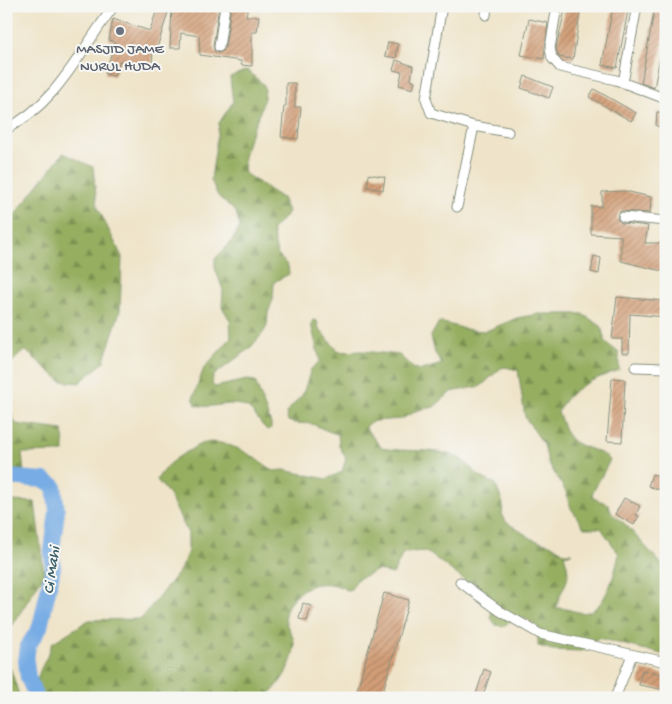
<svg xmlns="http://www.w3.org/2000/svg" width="672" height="704" viewBox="0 0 672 704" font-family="'Gochi Hand',sans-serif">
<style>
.forest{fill:url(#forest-firs);stroke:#5a764a;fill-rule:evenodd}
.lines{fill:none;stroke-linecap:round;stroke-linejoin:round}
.river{stroke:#77ace4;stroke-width:16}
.building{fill:url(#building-hatch)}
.minor-casing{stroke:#87907e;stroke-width:11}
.minor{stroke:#fff;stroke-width:9}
.worship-dot{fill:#6b7280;stroke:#f6f6f2;stroke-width:2}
.labels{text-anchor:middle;stroke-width:4;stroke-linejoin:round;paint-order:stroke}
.worship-label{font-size:15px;fill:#5b616d;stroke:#f6f6f2}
.water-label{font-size:16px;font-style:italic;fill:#395e69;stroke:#f6f6f2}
</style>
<defs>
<pattern id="forest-firs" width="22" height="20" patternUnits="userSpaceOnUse" patternTransform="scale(1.25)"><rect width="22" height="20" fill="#95ae60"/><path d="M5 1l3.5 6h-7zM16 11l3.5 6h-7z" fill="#798f50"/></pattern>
<pattern id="building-hatch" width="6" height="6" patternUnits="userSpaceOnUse" patternTransform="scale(1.25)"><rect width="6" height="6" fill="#d39f78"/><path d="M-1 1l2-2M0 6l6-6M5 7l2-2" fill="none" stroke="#ab8363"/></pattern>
</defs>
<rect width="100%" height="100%" fill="#f6f6f2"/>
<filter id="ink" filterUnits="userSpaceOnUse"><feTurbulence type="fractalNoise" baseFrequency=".02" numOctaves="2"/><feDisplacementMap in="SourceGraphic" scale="10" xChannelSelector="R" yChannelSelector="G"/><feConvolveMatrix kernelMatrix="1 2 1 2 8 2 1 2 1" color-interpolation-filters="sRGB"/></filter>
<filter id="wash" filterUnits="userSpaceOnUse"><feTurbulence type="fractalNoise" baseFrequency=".0096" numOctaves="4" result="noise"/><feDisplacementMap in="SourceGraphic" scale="20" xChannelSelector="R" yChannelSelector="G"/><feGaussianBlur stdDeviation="1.12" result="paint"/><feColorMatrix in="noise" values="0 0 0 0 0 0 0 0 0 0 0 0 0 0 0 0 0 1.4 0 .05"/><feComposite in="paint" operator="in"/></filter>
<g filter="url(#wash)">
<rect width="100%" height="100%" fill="#efe4c9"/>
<path class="forest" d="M247,70l17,15 1,5c-2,28 -26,55 -21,83l38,25 6,13 -4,7 -12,11 5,25 11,12 1,8 -15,8 -1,17 -5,14 -1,13 -4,7 -13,15 -37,28 -1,8 3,3 32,-7 8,1 16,43v4l-4,2c-7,-6 -13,-19 -21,-23 -18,-8 -33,3 -50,-2l-3,-7 11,-30 27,-30 -1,-18 -8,-13 1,-17 -8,-22v-9l17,-18 8,-14 -4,-15 -18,-16 -7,-16 8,-57 14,-21 -3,-25z
M63,153l30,14 4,39 25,51 -2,54 -17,52 -24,20 -18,-2 -36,-31 -19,17v-141z
M539,314h43l19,12 4,16 14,11v17c-24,9 -50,17 -61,42 3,7 5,15 9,22 9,16 32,13 43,26l-18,34 1,4 15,6 4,10 13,10 41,45v86l-68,-17 -16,13 -29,-1 -15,-4v-19c-11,-9 -24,-14 -33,-1l-9,-1 -5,-7 1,-17 -62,-47 -8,-3 -19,2 -10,21 -15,-4 -21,9 -6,10 -4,1c-19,-11 -42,-8 -55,10 -4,5 -7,10 -7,17 1,15 13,17 8,37 -4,17 -14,31 -26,43l-224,1c-15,-21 5,-35 9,-55l37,-23 52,-1 39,-49 8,-19v-18l-20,-40 -11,-13c6,-12 18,-22 30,-28 5,-3 12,-8 17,-9 24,-5 52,15 70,28l10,-1 43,9 15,-7 4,-14 -7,-12 -1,-12c-9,-2 -15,-5 -23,-9 -8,-3 -18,0 -27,-4l-2,-8 17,-19 8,-25 9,-8 -9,-37 2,-4 4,1 2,8 20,23 23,-1 37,4 14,13 8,2 21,-6 -7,-11 -4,-17 8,-14 31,8 16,1 31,-13zM505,367l13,3 7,47 19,28 4,17 18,30 5,16 13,20h17l18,26c-3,16 -13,54 -31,58 -9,3 -21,-5 -32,-4 6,-26 18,-24 8,-53l8,-2h-8l-14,-9 -16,-4 -28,-18 -4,-8 1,-10 -8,-21c-21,-5 -24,-20 -39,-26 -23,-10 -50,-4 -74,-9l-16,-19 1,-4 7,-4 27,-2 17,-9 16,-3 17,-15 30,-6 20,-18z
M6,403l10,21 47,6 1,22 -42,1 2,21 -18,7z
M6,497l4,4 25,1 9,72 -33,54 -3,33 12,37h-14z"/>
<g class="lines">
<path class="river" d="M6,477l38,3 10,6 3,25 -5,40 1,17 -13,59 -12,19 -2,15 2,17 9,20"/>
</g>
<g id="blocks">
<path class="building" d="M158,6h12l-14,45 -3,-1 -1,15h-21l-11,-4 -6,15 -9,-2 10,-32 -6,-2 4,-21 37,12z
M187,6h32l-6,40 2,6 4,1 6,-5 6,-42h17l-2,10h13l-2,16h-5v34l-11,-1v-4l-41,-6 -1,-19 -18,-3 -1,15h-10l2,-40 15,3z
M566,6h15l-8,53 -14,-2 -3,-9z
M613,6h16l-12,62 -15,-3z
M655,6h11v20l-12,62 -13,-5z
M529,19l19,4 -4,36 -23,-4z
M388,42l10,2 -2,14 -11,-2z
M396,60l17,6 -2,14 4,1 -2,8 -14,-4 3,-13 -9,-2z
M525,76l28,11 -4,11 -28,-10z
M286,83h9v24h6l-3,32 -17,-2 3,-31h2z
M594,89l42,24 -5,8 -42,-24z
M657,112l9,1v14l-10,-1z
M369,174l16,3 -2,13 -16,-3z
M625,191l26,6 -1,16 -29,-2 -3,3 -1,5 5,4 26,3 -3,17h17v8h4v21l-45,-11v-25l-30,-2v-28l11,1v-15z
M594,256l7,2 -2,16 -8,-2z
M617,297l49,4v16l-36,-3 -1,39h-7v-14h-10z
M612,378l13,1 -3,63 -15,-1z
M652,474l14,4v14l-18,-6z
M624,498l16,8 -4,9 3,1 -5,9 -19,-11z
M384,593l25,7 -28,98h-26z
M303,603l8,3 -4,15 -8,-2z
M484,669l7,3 -9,26h-7z
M642,670l24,5 -1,15 -26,-5z"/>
</g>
</g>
<g filter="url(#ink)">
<use href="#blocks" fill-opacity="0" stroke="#87907e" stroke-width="1"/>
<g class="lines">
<defs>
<path id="minor" d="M442,6l-16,93 5,14 43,13 34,6
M557,6l-7,42 2,10 8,9 56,13 50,19
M486,15l1,-9
M219,47l6,-41
M623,83l14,-77
M6,129c51,-25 75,-80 108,-123
M457,207l17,-81
M623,217l43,4
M635,367l31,1
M460,582l40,29 40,23 126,28
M615,698l17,-43"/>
</defs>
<use href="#minor" class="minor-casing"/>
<use href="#minor" class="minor"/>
</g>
</g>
<circle class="worship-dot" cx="120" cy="31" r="5"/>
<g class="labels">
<g class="worship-label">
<text x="120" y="53">MASJID JAME<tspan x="120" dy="17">NURUL HUDA</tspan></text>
</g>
<g class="water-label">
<text transform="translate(50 570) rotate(-82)" y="6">Ci Mahi</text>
</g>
</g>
<rect width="672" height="704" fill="none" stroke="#f6f6f2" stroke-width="25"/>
</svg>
